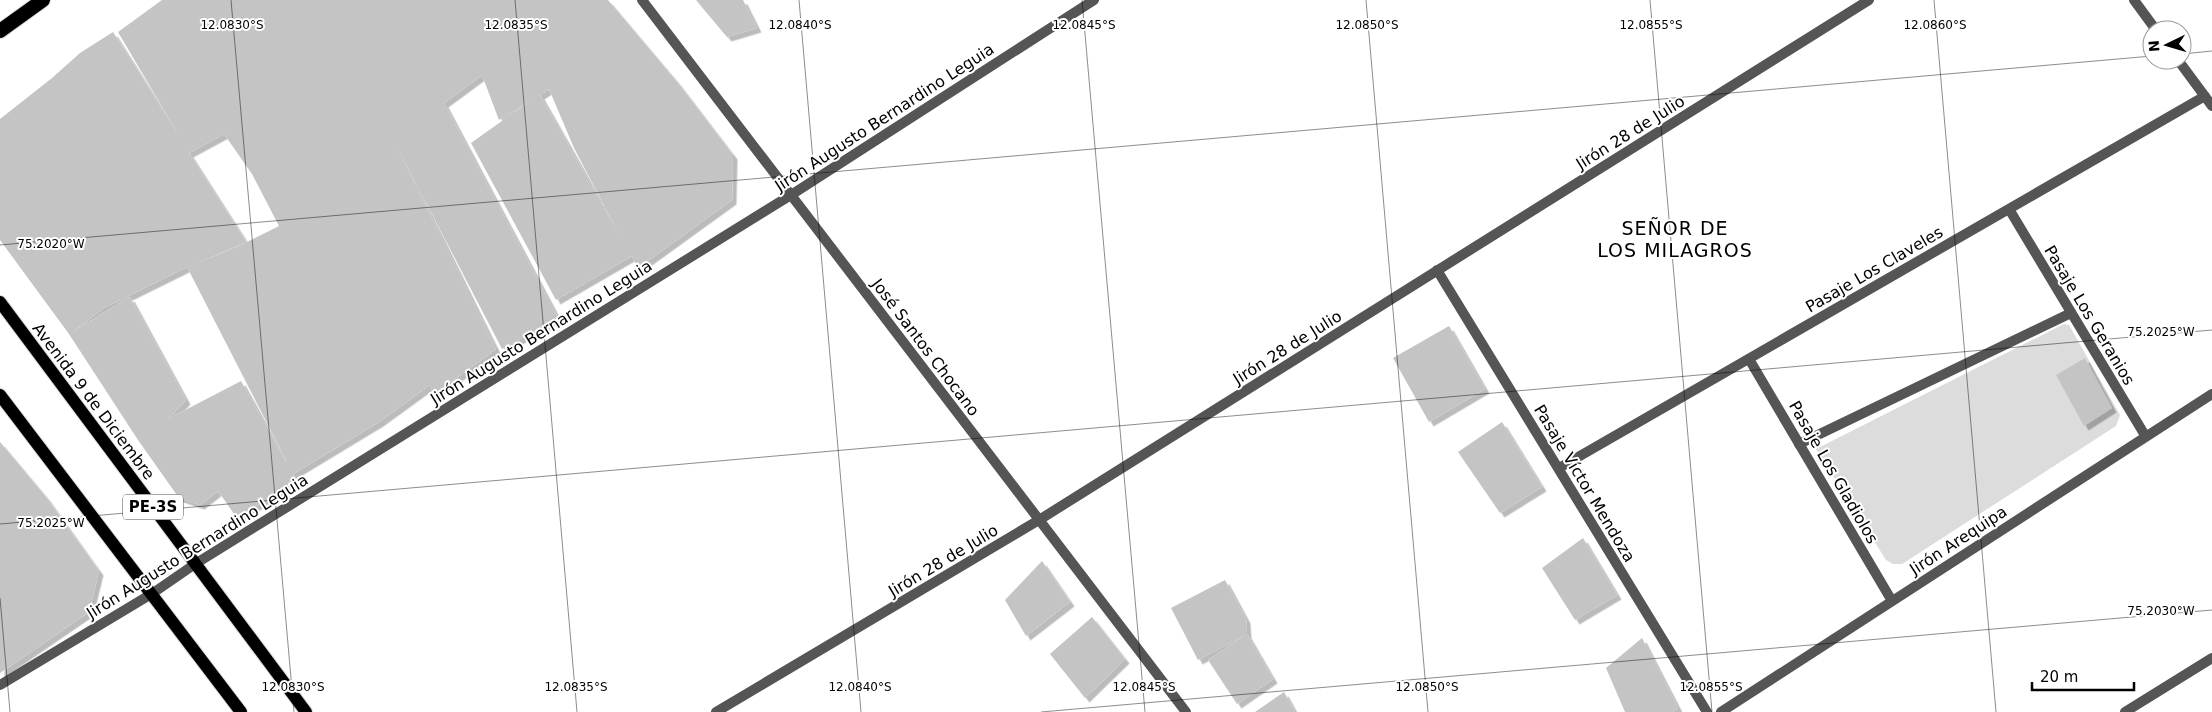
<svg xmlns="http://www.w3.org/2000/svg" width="2212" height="712" viewBox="0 0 2212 712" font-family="'DejaVu Sans',sans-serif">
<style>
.green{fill:#dcdcdc}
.building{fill:#c4c4c4;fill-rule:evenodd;filter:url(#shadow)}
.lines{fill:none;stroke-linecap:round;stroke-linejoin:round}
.primary-casing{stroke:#dbdbdb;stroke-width:14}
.trunk-casing{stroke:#dbdbdb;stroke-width:16}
.service{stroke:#555;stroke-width:10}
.minor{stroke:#555;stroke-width:10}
.primary{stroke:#000;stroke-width:12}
.trunk{stroke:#000;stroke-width:14}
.ticks{fill:none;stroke:#000;stroke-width:1;stroke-opacity:0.45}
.labels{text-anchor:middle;stroke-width:4;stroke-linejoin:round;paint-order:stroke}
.shield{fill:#fff;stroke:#4c4c4c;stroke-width:1}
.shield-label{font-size:15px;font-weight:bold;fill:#000}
.street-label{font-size:16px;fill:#000;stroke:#fff}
.quarter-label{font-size:19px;letter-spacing:1px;fill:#000;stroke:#fff}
.ticks-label{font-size:12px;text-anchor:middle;fill:#000;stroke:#fff;stroke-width:4;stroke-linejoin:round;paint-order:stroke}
</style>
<defs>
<filter id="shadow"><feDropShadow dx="4.5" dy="4.5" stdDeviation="0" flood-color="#0004"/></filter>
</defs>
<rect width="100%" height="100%" fill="#fff"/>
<path class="green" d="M2064,324l5,1 51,90 -4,11 -214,138h-9l-7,-4 -70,-111z"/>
<path class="building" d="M162,0h446l70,83 55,72 -1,45 -94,68 -6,-12 -76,44 -85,-157 62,-44 -34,21 -17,-45 -38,28 114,215 -56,31 -107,-206 101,206 -62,45 -4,-9 -51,37 -86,52 3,6 -59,38 -19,-27 -18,14 -21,-7 -41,-58 -69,-106 -69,-94v-121l52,-41 28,-25 33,-21 68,107 -63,-107zM549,89l25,59 46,88 -80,-141zM224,134l28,40 27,52 -46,23 -43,17 56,-24 -57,-89zM187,267l100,195h-1l-45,-81 -73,38 18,-19 -56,-103 -59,36 31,-24z
M696,0h47l14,28 -30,9z
M1449,326l36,63 -56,33 -36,-64z
M2085,358l27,50 -28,18 -28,-51z
M1502,422l40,65 -42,26 -42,-61z
M0,442l46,55 53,74 -10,41 -89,61z
M1583,538l34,57 -42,25 -33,-52z
M1042,561l28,41 -44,34 -21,-36z
M1225,580l21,39 1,15 -49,26 -27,-52z
M1092,617l33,42 -40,39 -35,-44z
M1247,634l26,45 -36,25 -29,-44z
M1642,638l36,70 -6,4h-47l-19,-44z
M1284,692l11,20h-40z"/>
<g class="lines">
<defs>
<path id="primary" d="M0,302l306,410
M0,395l241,317"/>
<path id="trunk" d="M0,31l43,-31"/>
</defs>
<use href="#primary" class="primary-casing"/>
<use href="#trunk" class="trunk-casing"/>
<path class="service" d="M1799,444l272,-131
M2125,712l87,-54"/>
<path class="minor" d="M642,0l544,712
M2134,0l22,30
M2178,60l34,46
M2009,209l137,228
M1437,270l270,442
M1749,359l143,242
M1559,468l646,-372
M0,685l153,-92 42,-29 596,-369 303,-195
M716,712l323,-192 830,-520
M1721,712l491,-318"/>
<use href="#primary" class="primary"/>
<use href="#trunk" class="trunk"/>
</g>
<path class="ticks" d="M231,0l63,712M515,0l62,712M799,0l62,712M1082,0l63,712M1366,0l62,712M1650,0l62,712M1934,0l62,712M2182,54l30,-3M0,245l2152,-189M0,524l2212,-194M0,598l10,114M1041,712l1171,-102"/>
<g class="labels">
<rect class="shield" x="123" y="494.5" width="60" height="25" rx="4"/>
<g class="shield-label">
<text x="153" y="512">PE-3S</text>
</g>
<g class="street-label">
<text transform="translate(884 117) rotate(-33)" y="6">Jirón Augusto Bernardino Leguia</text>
<text transform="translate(1630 132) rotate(-32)" y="6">Jirón 28 de Julio</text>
<text transform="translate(1874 269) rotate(-30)" y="6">Pasaje Los Claveles</text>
<text transform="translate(2090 315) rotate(59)" y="6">Pasaje Los Geranios</text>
<text transform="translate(541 332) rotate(-32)" y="6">Jirón Augusto Bernardino Leguia</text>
<text transform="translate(926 347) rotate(53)" y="6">José Santos Chocano</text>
<text transform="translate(1287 347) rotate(-32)" y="6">Jirón 28 de Julio</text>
<text transform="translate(94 401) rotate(53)" y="6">Avenida 9 de Diciembre</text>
<text transform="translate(1834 472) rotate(60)" y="6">Pasaje Los Gladiolos</text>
<text transform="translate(1585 483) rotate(59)" y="6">Pasaje Víctor Mendoza</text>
<text transform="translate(1958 540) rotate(-33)" y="6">Jirón Arequipa</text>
<text transform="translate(197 546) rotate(-32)" y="6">Jirón Augusto Bernardino Leguia</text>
<text transform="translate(943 560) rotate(-31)" y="6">Jirón 28 de Julio</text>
</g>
<g class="quarter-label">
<text x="1675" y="235">SEÑOR DE<tspan x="1675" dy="22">LOS MILAGROS</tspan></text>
</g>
</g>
<g class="ticks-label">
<text x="232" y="29">12.0830°S</text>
<text x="516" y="29">12.0835°S</text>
<text x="800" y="29">12.0840°S</text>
<text x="1084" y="29">12.0845°S</text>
<text x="1367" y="29">12.0850°S</text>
<text x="1651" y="29">12.0855°S</text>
<text x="1935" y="29">12.0860°S</text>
<text x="51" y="248">75.2020°W</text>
<text x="2161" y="336">75.2025°W</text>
<text x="51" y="527">75.2025°W</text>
<text x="2161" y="615">75.2030°W</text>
<text x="293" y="691">12.0830°S</text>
<text x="576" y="691">12.0835°S</text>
<text x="860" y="691">12.0840°S</text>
<text x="1144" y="691">12.0845°S</text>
<text x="1427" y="691">12.0850°S</text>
<text x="1711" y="691">12.0855°S</text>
</g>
<g transform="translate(2167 45) rotate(265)"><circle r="24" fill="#ffffff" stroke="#999999"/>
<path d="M0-4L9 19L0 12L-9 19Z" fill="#000000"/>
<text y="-8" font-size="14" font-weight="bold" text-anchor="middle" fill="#000000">N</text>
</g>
<path d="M2032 682v8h102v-8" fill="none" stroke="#000000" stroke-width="2.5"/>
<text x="2040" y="682" font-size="15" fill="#000000" stroke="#ffffff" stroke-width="4" paint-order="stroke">20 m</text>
</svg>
